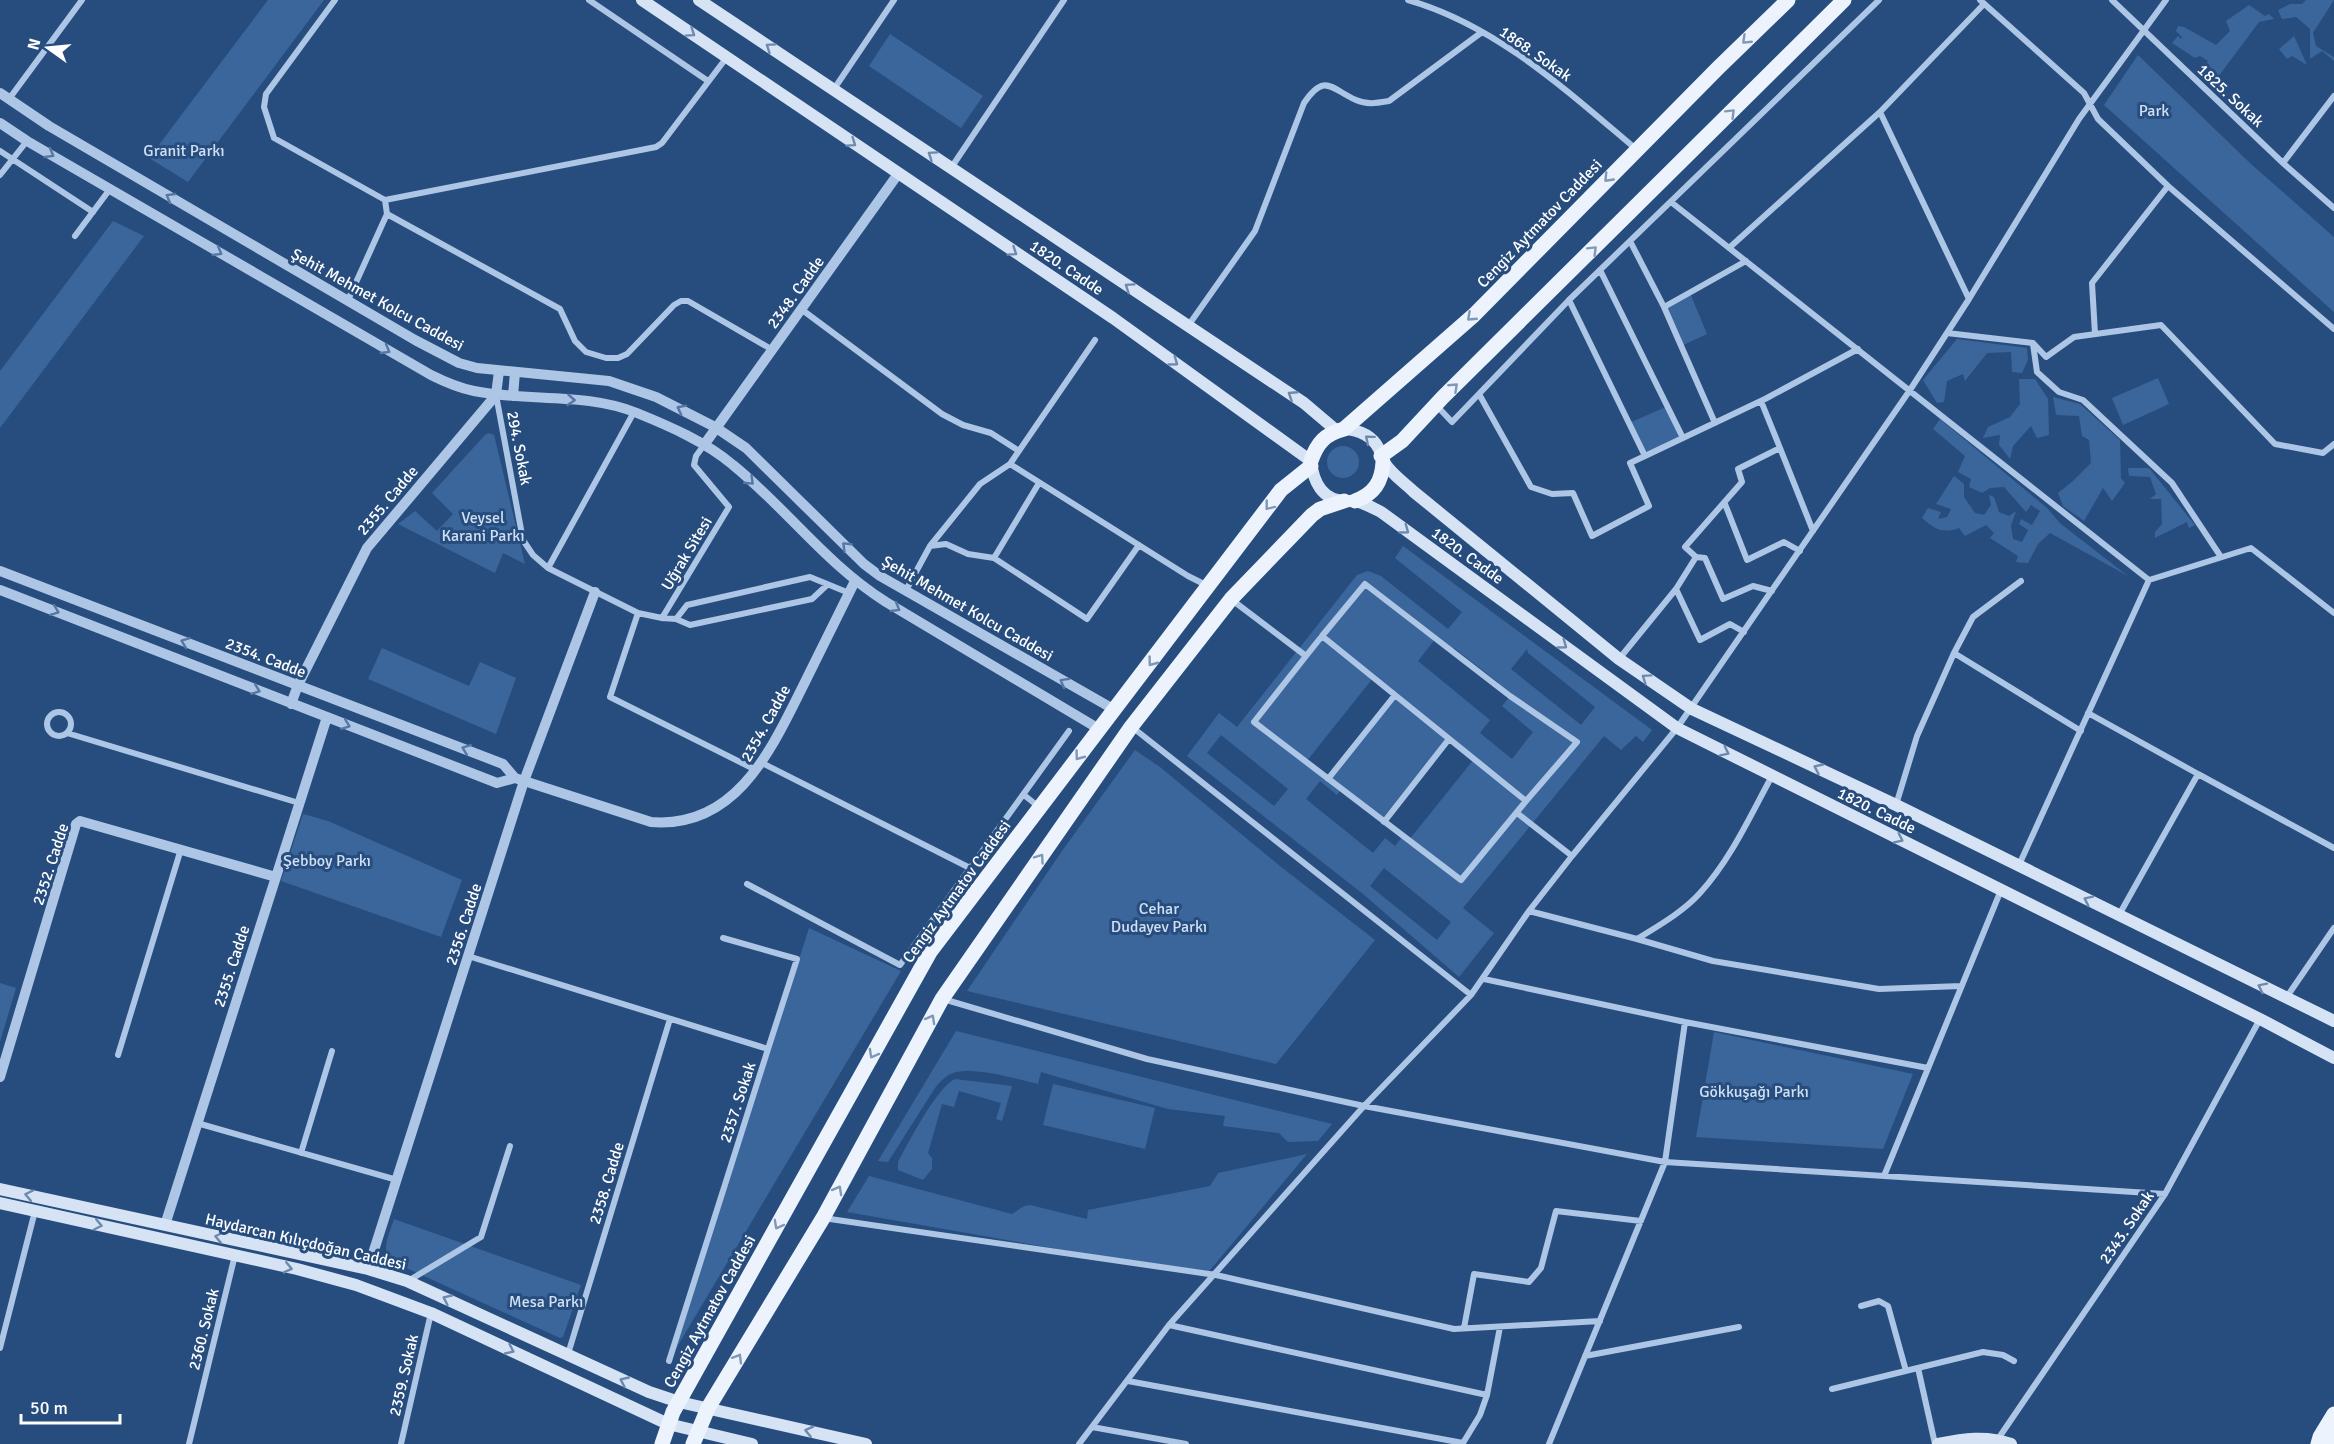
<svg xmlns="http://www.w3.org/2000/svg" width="2334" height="1444" viewBox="0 0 2334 1444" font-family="Signika,sans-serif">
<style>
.green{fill:#3b669c;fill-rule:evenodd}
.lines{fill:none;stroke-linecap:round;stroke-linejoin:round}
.minor{stroke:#adc6e5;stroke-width:6}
.tertiary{stroke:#adc6e5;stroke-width:10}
.secondary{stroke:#d6e3f5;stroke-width:12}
.primary{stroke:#edf3fd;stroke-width:15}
.oneway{stroke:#6d89ae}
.oneway2{stroke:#8098b7}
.oneway3{stroke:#5677a2}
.labels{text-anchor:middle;stroke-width:6;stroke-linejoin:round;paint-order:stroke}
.street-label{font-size:16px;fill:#fff;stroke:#274d7e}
.park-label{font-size:16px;fill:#d0e0f4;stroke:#274d7e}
</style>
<rect width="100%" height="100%" fill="#274d7e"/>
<path class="green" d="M268,0h56l-136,182 -39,-24z
M2306,0h28l-21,33 3,13 18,11v4l-12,-10 -12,8v-30l-14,-12 -14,2 -4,-9 12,-6h12z
M2249,5l16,11 4,-2 5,5 -15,3 -41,55 -13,-12 3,-4 -8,-5 -5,2 -23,-15 6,-7 3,3 1,-2 -6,-6 2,-5 6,1 32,18 14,-14 -4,-10z
M890,34l93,62 -22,32 -92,-62z
M2294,36l13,29 -15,-9 -5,3 -8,-10z
M2138,55l113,109 83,73v75l-230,-207z
M113,221l31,15 -144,192v-57z
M1690,293l17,41 -26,12 -17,-39z
M1957,339l70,9 1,12 -6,13 -10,-1 -1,-20 -24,1 -22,28 -2,-7 -16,7 -3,21 -7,1 -14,-23z
M2158,378l11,26 -46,21 -11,-27z
M2019,379h16l13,20 1,36 -12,3 -6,-12 -18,20 -3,13 -11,-14 1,-10 -17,3 5,-11 22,-10 10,-13z
M2053,397l27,7 40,36 1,38 4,5 -13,18 -9,-13 -19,33 -21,-15 -5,-13 15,-12 18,-18 -2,-23 -7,-4 -3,-20 -23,-1z
M1668,406l15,32 -38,18 -16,-33z
M1940,419l107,89 14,16 67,52 -78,-43 -12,11 -10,19 -12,-1 2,-6 -28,-18 4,-5 -8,-8 -21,11 -6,-8c-17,6 -24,1 -37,-10l6,-10 13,4 -3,7 9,-2 4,-8 -15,-5 18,-28 10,8v13l11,16 9,2 7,-10 -2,-10 5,2 5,15 10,4 7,-5 -5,15 2,13 9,3 6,-12 -9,-6 2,-5 11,6 8,-14 -9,-6 -5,7 -22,-25 -14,1 -8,5 -13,-6 2,-8 -13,-7 7,-16 -32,-27z
M489,433l5,2 31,129 -22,-11 -8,20 -97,-49 17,-13 22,20 16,-17 -21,-21 53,-58z
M1327 462a16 16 0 1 1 32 0a16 16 0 1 1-32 0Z
M2128,468h21l46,57 -6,3 -2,-6 -32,16v-6l7,-8 -1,-25h-11l6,-5 -6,-17 -21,-1z
M1403,546l249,184 -9,12 -7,-6 -15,14 -17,-14 -141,172 31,25 -35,44 -96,-83 -176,-138 32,-43 18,14 120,-152 11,-4 13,5 67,53 14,-17 -67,-54zM1436,638l16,13 2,-3 45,35 -2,3 13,10 -8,10 31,26 -21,27 -32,-26 10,-13 -72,-59zM1527,649l1,4 67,54 -14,18 -70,-56zM1373,678l22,17 -67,84 -22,-17zM1221,735l67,54 -14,17 -67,-53zM1450,739l24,20 -65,81 -6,-4 -8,10 -10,-8 -12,15 -67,-54 14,-18 17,14 4,-6 43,33zM1384,868l67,54 -14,18 -67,-54z
M382,648l87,38 11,-24 36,16 -20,56 -128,-55z
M1135,750l25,17 120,99 95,74 -99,124 -309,-73 95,-140z
M303,814l25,7 134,59 -21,57 -160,-56z
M809,928l92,43 -227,381z
M0,983l16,5 -16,54z
M956,1031l376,93 -14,17 -30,1 -9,-9 -56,-7 2,-10 -57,-7 -127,-37 -3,12c-22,-5 -64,-18 -85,-11 -8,3 -13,9 -18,15l-47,74 -10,-1z
M1714,1032l199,42 -30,75 -187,-12z
M955,1079l57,7 -10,35 -6,-2 5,-16 -42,-12 -5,16 -12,-3 -14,49 4,5v11l-9,11 -25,-10v-8c10,-19 39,-75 57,-83z
M1053,1084l102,24 -10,41 -102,-24z
M1307,1154l-101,121 -359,-63 22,-36 143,38 12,-8 6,-1 57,14 1,-9 122,-24 8,-13z
M394,1219l187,66 -18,52 -3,1 -169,-77c-11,-12 -1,-28 3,-42z"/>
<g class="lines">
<path class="minor" d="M335,0l-69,94 -2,13 10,31 111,62 2,14 -39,86
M589,0l119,81
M1408,0c88,25 159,91 228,149
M1980,0l104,93 14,26 70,67 166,143
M2112,0l171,163 51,45
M834,89l60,-89
M9,99l73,-99
M0,151l93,61
M2283,163l51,-67
M951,168l113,-168
M0,175l27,-34
M385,200l271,-53 6,-4 65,-86
M1671,202l478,378
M387,214l173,95 15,32 11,11 20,6h12l9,-4 47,-49 7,-4h7l83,48
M75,236l35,-47
M1630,241l34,66
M1729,248l151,-136
M1600,270l83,168
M1969,299l-89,-187 104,-108
M1569,300l76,156 120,-57 93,-50
M801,309l141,105 21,11 28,8 28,18
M1188,326l67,-95 49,-128c21,-31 27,-14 52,-3 11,5 21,3 33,1l93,-69
M1947,333l86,10 13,14 28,-20 87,-12 114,119 48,9 11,-9
M2095,334l-3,-51 76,-97
M1095,340l-85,124 178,112 20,10
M2033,344l4,28 22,20 24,8 89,83 49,74
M1479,394l52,93 21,7 21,-1 19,43 57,-30 -19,-43 15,-7
M496,395l27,145 10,15 15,13
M1761,401l19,47
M1436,405l16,17 117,-122 310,-300
M634,412l-86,156 90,45 24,5 14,1 14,6 122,-26 15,-14
M1715,423l-51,-116 82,-46
M1039,483l-45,75 93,61 52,-74
M1725,504l22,56 37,-18 16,9
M930,546l50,-62 30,-20
M1696,557l9,1 18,41 30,-13 19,5
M1676,589l24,51 30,-16 14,8
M905,592l25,-46 16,-2 22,10 26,4
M1232,600l74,56 -52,66 207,158 65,-79 -204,-165 -16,20
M638,613l-28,84 146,73
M662,618l67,-111 -35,-42 2,-9 8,-11
M676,619l11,-14 123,-28 39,16
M1322,636l43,-52 145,112 67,46 -51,59
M1954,653l19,-36 48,-36
M1619,659l57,-70 20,-32 -11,-10 57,-65 -4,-13 42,-21 33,83
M47 724a12 12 0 1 1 24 0a12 12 0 1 1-24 0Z
M2088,713l110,61 -79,141
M1132,727l339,268
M67,733l232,70
M762,763l208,105
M2198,774l136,74
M1772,776c-22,40 -41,83 -72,117 -17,19 -42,33 -63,46l76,22 166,28 82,-3
M1328,779l67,-84
M1024,795l15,12
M1896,805l21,-69 37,-83 127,78
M1517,813l55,43
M1384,822l65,-83
M2019,865l130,-285 102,-32 83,65
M747,884l153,81 169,-234
M1529,911l108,28
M723,938l74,21 -29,90
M468,956l300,93 -99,312
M1484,979l201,43 243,46
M2286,998l48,-70
M943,999l204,60 217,47 301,56 500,32
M118,1055l63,-206
M197,1123l200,57
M301,1153l31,-102
M1884,1176l117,-286
M823,1218l393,57 238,54 146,-8
M408,1281l73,-44 29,-91
M1861,1306l18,-5 9,5 18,65
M1169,1325l318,70
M1464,1328l10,-54 55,8 12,-14 15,-57 85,10
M0,1348l35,-137
M568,1354l102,-335
M1585,1356l154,-29
M1918,1368l17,76
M1128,1381l335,62 17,-28 7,-20 13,-68
M1832,1389l151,-37 20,3 11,6
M1092,1427l94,17
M1998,1439l167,-245 95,-175
M189,1444l46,-189
M401,1444l30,-131
M1079,1444l90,-119 195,-219 107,-111 58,-84 43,-55 105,-128 233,-338 59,-91 110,-180 87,-119
M1549,1444l116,-282 20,-140"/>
<path class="tertiary" d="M0,93l49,33 366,214 44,23 18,5 132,13 47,16 59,30 31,21 118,116 16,12 235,134
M0,123l27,18 404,234c14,7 28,13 43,16 53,11 112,1 163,22 32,13 69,29 96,52 53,43 94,100 153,137l213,127
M513,396l2,-24
M704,445l194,-271
M0,571l503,193 12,14
M0,590l497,193 18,-5 136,44c86,7 121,-74 153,-138 17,-34 34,-68 51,-103
M291,704l7,-19 69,-137 129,-153 3,-24
M0,1077l76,-253 4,-3 196,56
M165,1225l162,-508
M368,1269l156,-488 71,-189"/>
<path class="secondary" d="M642,0l471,318 198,143c2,20 11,39 34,40 3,1 6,-1 9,0 9,1 19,7 27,11l296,216 583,291 74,39
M699,0l605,403 33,28
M1344,429c15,1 28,6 35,20 2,4 2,10 5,13 7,12 21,21 30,30l205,167 73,50 204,96 438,216
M0,1189l368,80 39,12 242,111 30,10 187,42
M0,1203l297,66 59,16 75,28 237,111 84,20
M1938,1444c25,-5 48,-9 73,0"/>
<path class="primary" d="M1381,456l21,-15 41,-44 401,-397
M1311,461c6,-18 14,-27 33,-32l130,-114 244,-247 70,-68
M1355,501c19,-7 27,-19 28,-39
M662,1444l11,-32 257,-460 335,-441 16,-21 30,-24
M693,1444l15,-36 115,-190 119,-219 189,-272 100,-128 81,-84 8,-6 24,-8
M2318,1444l2,-7 14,-23
M2328,1444l6,-9"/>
</g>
<defs><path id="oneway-chevron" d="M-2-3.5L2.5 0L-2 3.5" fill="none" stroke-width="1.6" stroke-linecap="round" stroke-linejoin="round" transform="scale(1.5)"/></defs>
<g class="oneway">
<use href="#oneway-chevron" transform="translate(691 33) rotate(34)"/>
<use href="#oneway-chevron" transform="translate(770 47) rotate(-146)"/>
<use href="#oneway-chevron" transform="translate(852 143) rotate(35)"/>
<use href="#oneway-chevron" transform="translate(932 155) rotate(-146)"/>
<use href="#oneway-chevron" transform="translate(1013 252) rotate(34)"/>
<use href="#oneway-chevron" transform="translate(1129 287) rotate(-146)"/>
<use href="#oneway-chevron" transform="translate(1174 362) rotate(36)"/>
<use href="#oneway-chevron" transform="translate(1292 395) rotate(-147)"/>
<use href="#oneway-chevron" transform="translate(1369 439) rotate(-140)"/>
<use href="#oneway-chevron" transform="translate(1405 530) rotate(36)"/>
<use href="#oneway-chevron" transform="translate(1563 645) rotate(36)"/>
<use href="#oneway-chevron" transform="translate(1646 678) rotate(-145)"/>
<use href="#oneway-chevron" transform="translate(1725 752) rotate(26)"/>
<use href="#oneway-chevron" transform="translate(1818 768) rotate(-155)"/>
<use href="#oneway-chevron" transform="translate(1899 839) rotate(26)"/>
<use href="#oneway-chevron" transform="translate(2088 900) rotate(-154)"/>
<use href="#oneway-chevron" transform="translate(2262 987) rotate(-154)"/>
<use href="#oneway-chevron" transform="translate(29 1195) rotate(-168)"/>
<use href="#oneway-chevron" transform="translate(98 1225) rotate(12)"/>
<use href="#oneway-chevron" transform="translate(219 1237) rotate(-168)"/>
<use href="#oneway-chevron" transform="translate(288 1268) rotate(13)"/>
<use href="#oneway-chevron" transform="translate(447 1299) rotate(-155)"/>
<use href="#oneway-chevron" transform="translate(510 1350) rotate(25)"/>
<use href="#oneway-chevron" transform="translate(624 1381) rotate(-155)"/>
<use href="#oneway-chevron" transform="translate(809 1431) rotate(-167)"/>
</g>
<g class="oneway2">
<use href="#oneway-chevron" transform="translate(1746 40) rotate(136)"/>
<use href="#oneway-chevron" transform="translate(1731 113) rotate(-45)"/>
<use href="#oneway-chevron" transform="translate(1608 178) rotate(134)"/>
<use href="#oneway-chevron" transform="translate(1593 250) rotate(-45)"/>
<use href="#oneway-chevron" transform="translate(1471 317) rotate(137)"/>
<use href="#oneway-chevron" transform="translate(1454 387) rotate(-43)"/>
<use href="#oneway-chevron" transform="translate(1269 506) rotate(128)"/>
<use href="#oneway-chevron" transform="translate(1152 662) rotate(127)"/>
<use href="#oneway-chevron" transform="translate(1079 756) rotate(127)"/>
<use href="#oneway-chevron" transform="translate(1040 858) rotate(-55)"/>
<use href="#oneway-chevron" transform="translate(931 1019) rotate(-61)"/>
<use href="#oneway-chevron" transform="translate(873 1054) rotate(119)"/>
<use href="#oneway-chevron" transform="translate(838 1190) rotate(-61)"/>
<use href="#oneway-chevron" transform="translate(778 1225) rotate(119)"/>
<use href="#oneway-chevron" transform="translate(738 1358) rotate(-59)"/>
</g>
<g class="oneway3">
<use href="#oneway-chevron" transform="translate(50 154) rotate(30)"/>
<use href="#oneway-chevron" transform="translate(170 197) rotate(-150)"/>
<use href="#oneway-chevron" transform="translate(218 252) rotate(30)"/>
<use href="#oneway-chevron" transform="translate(386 350) rotate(30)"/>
<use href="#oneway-chevron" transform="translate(571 400) rotate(4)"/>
<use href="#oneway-chevron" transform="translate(681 409) rotate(-153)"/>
<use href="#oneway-chevron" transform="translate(750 481) rotate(44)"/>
<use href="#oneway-chevron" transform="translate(846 546) rotate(-136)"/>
<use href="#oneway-chevron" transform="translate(896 608) rotate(30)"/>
<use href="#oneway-chevron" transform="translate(55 611) rotate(21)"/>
<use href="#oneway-chevron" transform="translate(185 642) rotate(-159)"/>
<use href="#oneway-chevron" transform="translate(1064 682) rotate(-151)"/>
<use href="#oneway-chevron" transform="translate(256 690) rotate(21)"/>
<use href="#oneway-chevron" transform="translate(346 725) rotate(21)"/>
<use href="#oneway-chevron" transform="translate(466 749) rotate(-159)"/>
</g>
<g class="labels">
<g class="street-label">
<text transform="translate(1536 53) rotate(35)" y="6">1868. Sokak</text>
<text transform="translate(2231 95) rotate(43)" y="6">1825. Sokak</text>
<text transform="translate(1539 223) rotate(-46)" y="6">Cengiz Aytmatov Caddesi</text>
<text transform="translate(1067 267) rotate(34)" y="6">1820. Cadde</text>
<text transform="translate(795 292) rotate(-54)" y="6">2348. Cadde</text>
<text transform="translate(378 299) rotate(29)" y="6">Şehit Mehmet Kolcu Caddesi</text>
<text transform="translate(520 448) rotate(79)" y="6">294. Sokak</text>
<text transform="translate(387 500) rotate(-50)" y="6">2355. Cadde</text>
<text transform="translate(686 553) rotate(-59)" y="6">Uğrak Sitesi</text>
<text transform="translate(1468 555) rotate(36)" y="6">1820. Cadde</text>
<text transform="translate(968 608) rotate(30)" y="6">Şehit Mehmet Kolcu Caddesi</text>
<text transform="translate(266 657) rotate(21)" y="6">2354. Cadde</text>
<text transform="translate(765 723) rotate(-61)" y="6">2354. Cadde</text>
<text transform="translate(1877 810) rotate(26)" y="6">1820. Cadde</text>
<text transform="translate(50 864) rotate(-72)" y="6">2352. Cadde</text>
<text transform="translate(956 891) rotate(-54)" y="6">Cengiz Aytmatov Caddesi</text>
<text transform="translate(463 924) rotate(-72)" y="6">2356. Cadde</text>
<text transform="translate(231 966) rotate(-72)" y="6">2355. Cadde</text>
<text transform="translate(737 1102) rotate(-72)" y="6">2357. Sokak</text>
<text transform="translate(606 1183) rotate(-73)" y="6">2358. Cadde</text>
<text transform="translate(2126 1227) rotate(-56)" y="6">2343. Sokak</text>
<text transform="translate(306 1241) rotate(13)" y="6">Haydarcan Kılıçdoğan Caddesi</text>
<text transform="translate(709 1311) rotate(-61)" y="6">Cengiz Aytmatov Caddesi</text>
<text transform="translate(203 1329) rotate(-76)" y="6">2360. Sokak</text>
<text transform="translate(403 1375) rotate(-77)" y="6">2359. Sokak</text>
</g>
<g class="park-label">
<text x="2154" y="116">Park</text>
<text x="184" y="156">Granit Parkı</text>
<text x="483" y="523">Veysel<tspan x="483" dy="18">Karani Parkı</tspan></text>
<text x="327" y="866">Şebboy Parkı</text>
<text x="1159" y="914">Cehar<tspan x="1159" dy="18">Dudayev Parkı</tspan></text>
<text x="1754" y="1097">Gökkuşağı Parkı</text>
<text x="546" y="1307">Mesa Parkı</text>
</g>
</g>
<g transform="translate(48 48) rotate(285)" stroke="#274d7e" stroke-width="4.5" paint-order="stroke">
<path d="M0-4.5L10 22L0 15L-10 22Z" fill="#ffffff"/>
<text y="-9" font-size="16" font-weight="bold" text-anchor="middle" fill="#ffffff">N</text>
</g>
<path d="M21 1414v9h99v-9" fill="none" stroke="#ffffff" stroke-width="3"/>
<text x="30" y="1414" font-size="18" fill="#ffffff" stroke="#274d7e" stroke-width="4.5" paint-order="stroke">50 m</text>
</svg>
